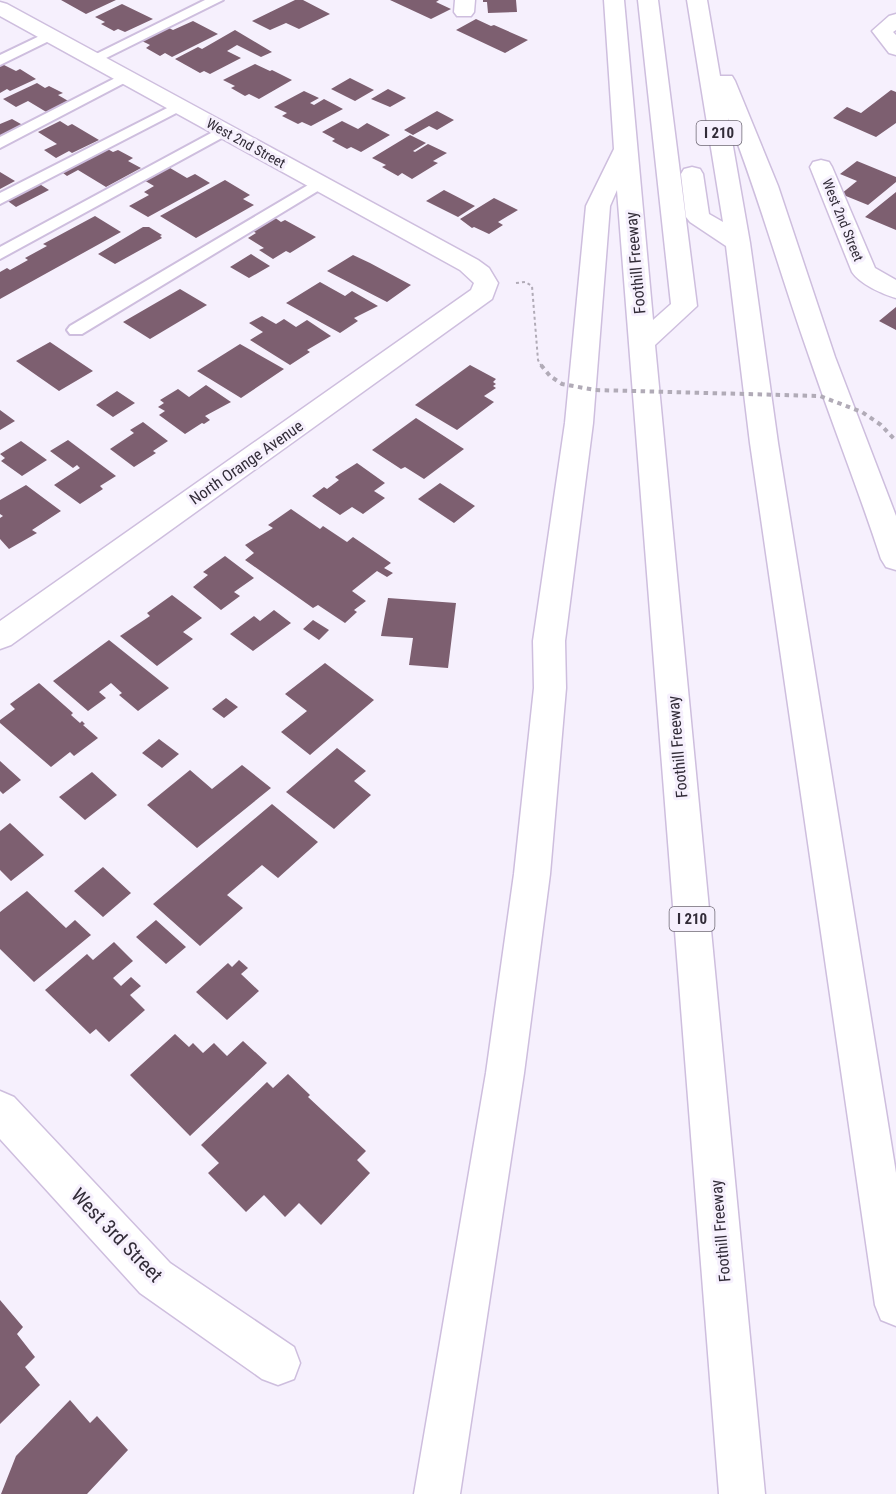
<svg xmlns="http://www.w3.org/2000/svg" width="896" height="1494" viewBox="0 0 896 1494" font-family="'Roboto Condensed',sans-serif">
<style>
.building{fill:#7d5f70}
.lines{fill:none;stroke-linecap:round;stroke-linejoin:round}
.lane-casing{stroke:#cebede;stroke-width:4}
.street-casing{stroke:#cebede;stroke-width:3}
.highway-casing{stroke:#cebede;stroke-width:3}
.path-far1{stroke:#b1abb7;stroke-width:2;stroke-dasharray:3 3;stroke-linecap:butt}
.path{stroke:#b1abb7;stroke-width:4;stroke-dasharray:4.5 4.5;stroke-linecap:butt}
.lane{fill:#fff;fill-rule:evenodd}
.street{fill:#fff;fill-rule:evenodd}
.highway{fill:#fff;fill-rule:evenodd}
.path-bridge{stroke:#b1abb7;stroke-width:4;stroke-dasharray:4.5 4.5;stroke-linecap:butt}
.labels{text-anchor:middle;stroke-width:6;stroke-linejoin:round;paint-order:stroke}
.far-street-label{font-size:14px;fill:#322c38;stroke:#f6f0fd}
.shield{fill:#f6f0fd;stroke:#6d6773;stroke-width:1.5}
.shield-label{font-size:15px;font-weight:bold;fill:#322c38}
.street-label{font-size:16px;fill:#322c38;stroke:#f6f0fd}
.near-street-label{font-size:20px;fill:#322c38;stroke:#f6f0fd}
</style>
<rect width="100%" height="100%" fill="#f6f0fd"/>
<path class="building" d="M61,0h55l-30,14z
M295,0h8l27,14 -31,15 -13,-6 -16,7 -18,-9z
M390,0h49l-3,2 15,7 -20,10z
M483,0h33l1,12 -29,1 -1,-11h-4z
M122,4l31,15 -28,13 -7,-3 -4,2 -13,-7 4,-2 -10,-5z
M476,19l15,7 3,-1 34,15 -23,13 -49,-23z
M193,21l25,13 -46,23 -7,-4 -5,3 -14,-8 4,-3 -12,-6 27,-13 8,4z
M235,30l37,22 -11,5 -24,-12 -10,6 14,7 -31,16 -6,-3 -4,2 -25,-14 23,-12 4,2z
M0,63l16,8 4,-2 16,10 -26,12 -3,-2 -7,4z
M255,64l15,7 2,-1 20,10 -33,19 -10,-5 -4,2 -14,-8 4,-2 -12,-6z
M350,78l24,12 -19,11 -24,-12z
M37,83l8,5 4,-2 14,7 -5,2 12,7 -22,11 -20,-12 -12,6 -13,-8z
M388,89l18,9 -16,9 -19,-8z
M891,90l5,2v31l-20,14 -43,-19 14,-11 14,6z
M304,91l15,7 -9,5 4,2 10,-6 19,10 -32,17 -9,-4 -4,2 -16,-8 5,-3 -13,-6z
M437,111l17,9 -17,10 -8,-4 -16,9 -9,-5z
M12,119l16,9 -28,14v-18z
M60,121l8,5 4,-2 27,16 -27,13 -3,-2 -13,7 -12,-8 13,-6 -19,-12z
M342,121l16,8 9,-6 23,12 -29,17 -10,-5 -4,2 -15,-8 3,-2 -13,-7z
M410,135l16,8 -13,8 2,1 13,-8 19,9 -14,8 5,2 -26,16 -10,-6 -4,3 -16,-9 4,-2 -14,-7z
M104,147l9,5 5,-2 15,8 -5,3 13,7 -35,19 -28,-17 -11,6 -8,-6z
M857,161l39,16v5l-28,23 -27,-11 16,-13 -17,-7z
M165,165l22,13 8,-4 15,9 -62,34 -19,-11 20,-11 -5,-3 10,-6 -12,-7z
M0,172l15,9 -15,8z
M225,180l25,15 -7,4 11,6 -58,33 -36,-22z
M38,183l11,7 -33,17 -11,-8z
M444,190l31,16 -17,11 -32,-16z
M896,192v38l-31,-13z
M494,198l24,12 -20,12 5,3 -14,9 -15,-7 -2,1 -12,-9z
M95,216l26,16 -121,67v-27l7,-4 3,2 18,-10 -3,-2 22,-12 -4,-2z
M274,217l7,5 4,-2 31,17 -26,16 -4,-2 -13,8 -14,-9 5,-2 -16,-10 8,-5 -5,-3z
M143,227h6l13,8 -2,1 2,2 -47,26 -17,-10z
M251,254l19,12 -21,12 -19,-11z
M353,255l17,8 41,22 -24,17 -60,-31z
M320,282l25,14 7,-5 26,15 -24,12 4,3 -18,12 -54,-30z
M180,289l27,16 -57,34 -27,-17z
M896,307v23l-17,-9z
M262,316l14,8 8,-5 12,8 11,-7 24,16 -24,14 3,2 -20,13 -40,-25 13,-8 -14,-9z
M50,342l43,29 -34,20 -43,-30z
M240,344l44,25 -43,29 -44,-27z
M470,365l26,14 -3,3 3,2 -3,2 3,2 -12,8 10,6 -37,28 -42,-25z
M206,385l25,17 -26,14 5,4 -6,4 -2,-1 -17,11 -26,-19 6,-4 -7,-4 6,-4 -4,-3 18,-11 11,8z
M117,391l18,12 -22,14 -17,-12z
M0,410l15,11 -15,9z
M416,418l48,31 -40,30 -19,-12 -4,2 -29,-19z
M143,422l25,19 -15,10 3,2 -22,14 -24,-18 24,-16 -4,-3z
M68,440l48,36 -16,10 3,3 -23,15 -26,-19 26,-17 -3,-3 -4,3 -23,-17z
M21,441l26,19 -25,16 -21,-15 4,-3 -5,-4z
M357,463l28,20 -11,8 11,7 -22,16 -11,-7 -12,8 -28,-19 12,-9 3,2 12,-9 -4,-3z
M440,483l35,23 -21,17 -36,-24z
M26,485l35,26 -29,19 5,3 -28,16 -9,-10v-21l3,-2 -3,-2v-14z
M291,509l29,20 3,-3 24,16 6,-5 38,26 -7,5 9,5 -6,4 -10,-6 -25,20 14,10 -12,9 3,2 -12,11 -27,-18 -5,3 -68,-48 9,-7 -9,-8 28,-17 -5,-3z
M225,556l29,22 -20,14 6,4 -19,14 -28,-23 15,-12 -5,-3z
M172,595l30,23 -19,14 10,7 -36,27 -37,-30 30,-20 -3,-3z
M388,598l68,5 -8,65 -39,-3 4,-27 -32,-2z
M274,610l17,13 -38,28 -23,-17 24,-18 6,5z
M313,620l16,10 -10,10 -16,-11z
M109,640l60,48 -31,23 -19,-16 3,-2 -11,-10 -12,9 7,6 -18,13 -35,-30z
M325,663l49,37 -64,55 -29,-23 26,-21 -22,-17z
M39,683l34,30 -2,2 9,8 2,-2 3,3 -2,1 15,13 -24,18 -4,-4 -19,15 -51,-44v-3l15,-11 -5,-5z
M226,698l12,9 -14,11 -12,-9z
M159,739l20,15 -17,14 -20,-15z
M337,748l29,23 -12,10 17,14 -37,34 -48,-37z
M0,761l21,19 -18,14 -3,-3z
M242,765l29,23 -74,60 -50,-43 43,-35 22,19z
M92,772l25,23 -32,25 -26,-23z
M272,804l46,38 -40,36 -16,-13 -35,30 16,13 -43,38 -47,-42z
M10,823l34,32 -33,26 -11,-11v-39z
M103,867l28,26 -28,24 -29,-26z
M27,891l39,37 9,-8 16,15 -57,47 -34,-33v-37z
M156,920l30,27 -20,17 -30,-27z
M114,942l19,19 -20,17 8,8 10,-9 10,9 -11,9 15,15 -36,32 -13,-13 -6,5 -45,-44 42,-36 6,6z
M239,960l9,8 -7,6 18,17 -32,29 -31,-28 32,-29 4,4z
M175,1034l14,13 4,-4 10,10 11,-10 13,13 16,-15 24,22 -77,73 -60,-61z
M288,1074l22,21 -2,2 58,54 -9,9 13,13 -49,52 -22,-22 -14,14 -21,-22 -18,17 -38,-39 11,-10 -18,-18 66,-63 6,6z
M0,1300l23,27 -6,7 18,23 -10,10 15,18 -40,39z
M70,1400l20,23 7,-7 31,34 -41,44h-86l15,-38z"/>
<g class="lines">
<defs>
<path id="lane" d="M205,0h18l-125,62 -5,1 -7,-4z
M50,31l5,1 2,3 -2,3 -55,27v-10z
M125,73l7,4 -2,3 -130,68v-11z
M179,102l7,4 -2,3 -184,95v-11z
M224,126l8,5 -3,3 -229,125v-12z
M320,178l8,5 -2,3 -244,148h-12l-3,-4 3,-4z"/>
<path id="street" d="M455,0h20l-1,12 -3,4h-14l-3,-4z
M0,2l7,2 471,256 11,8 9,15 -6,16 -481,346 -11,4v-28l471,-331 3,-7 -14,-13 -460,-254z
M896,14v16l-3,2 3,3v20l-7,-2 -17,-22 17,-15z
M821,160l8,2 3,5 43,101 21,12v18c-14,-4 -36,-14 -44,-26l-42,-105 3,-5z
M0,1091l14,6 156,166 124,84 6,16 -6,16 -16,6 -16,-6 -122,-86 -140,-154z"/>
<path id="highway" d="M604,0h20l29,320 18,-16 -33,-304h20l39,306 -42,39 110,1149h-46l-102,-1304 -7,16 -17,217 -28,218 1,47 -16,186 -26,199 -64,421h-46l72,-421 28,-199 20,-186 -1,-47 32,-218 21,-217 28,-57z
M687,0h20l13,76h12l3,5 43,105 57,171 61,159v54l-10,-3 -5,-8c-22,-68 -49,-135 -72,-203 -28,-79 -50,-159 -81,-238l22,125 28,200 118,730v153l-15,-6 -6,-15 -125,-862 -24,-197 -36,-24 -4,-5 -5,-43 3,-5 8,-2 8,2 3,5 6,40 14,8z"/>
</defs>
<use href="#lane" class="lane-casing"/>
<use href="#street" class="street-casing"/>
<use href="#highway" class="highway-casing"/>
<path class="path-far1" d="M516,283l9,-1 7,4 6,74 4,7"/>
<path class="path" d="M541,365l9,11"/>
<use href="#lane" class="lane"/>
<use href="#street" class="street"/>
<use href="#highway" class="highway"/>
<path class="path-bridge" d="M553,378l9,6 33,6 225,6 42,16 19,13 15,16"/>
</g>
<g class="labels">
<g class="far-street-label">
<text transform="translate(246 143) rotate(29)" y="5">West 2nd Street</text>
<text transform="translate(843 220) rotate(68)" y="5">West 2nd Street</text>
</g>
<g class="shield">
<rect x="696.5" y="121" width="45" height="24" rx="4.5"/>
<rect x="669.5" y="907" width="45" height="24" rx="4.5"/>
</g>
<g class="shield-label">
<text x="719" y="138">I 210</text>
<text x="692" y="924">I 210</text>
</g>
<g class="street-label">
<text transform="translate(635 263) rotate(-95)" y="6">Foothill Freeway</text>
<text transform="translate(246 462) rotate(-35)" y="6">North Orange Avenue</text>
<text transform="translate(677 747) rotate(-95)" y="6">Foothill Freeway</text>
<text transform="translate(720 1231) rotate(-95)" y="6">Foothill Freeway</text>
</g>
<g class="near-street-label">
<text transform="translate(117 1235) rotate(46)" y="7">West 3rd Street</text>
</g>
</g>
</svg>
